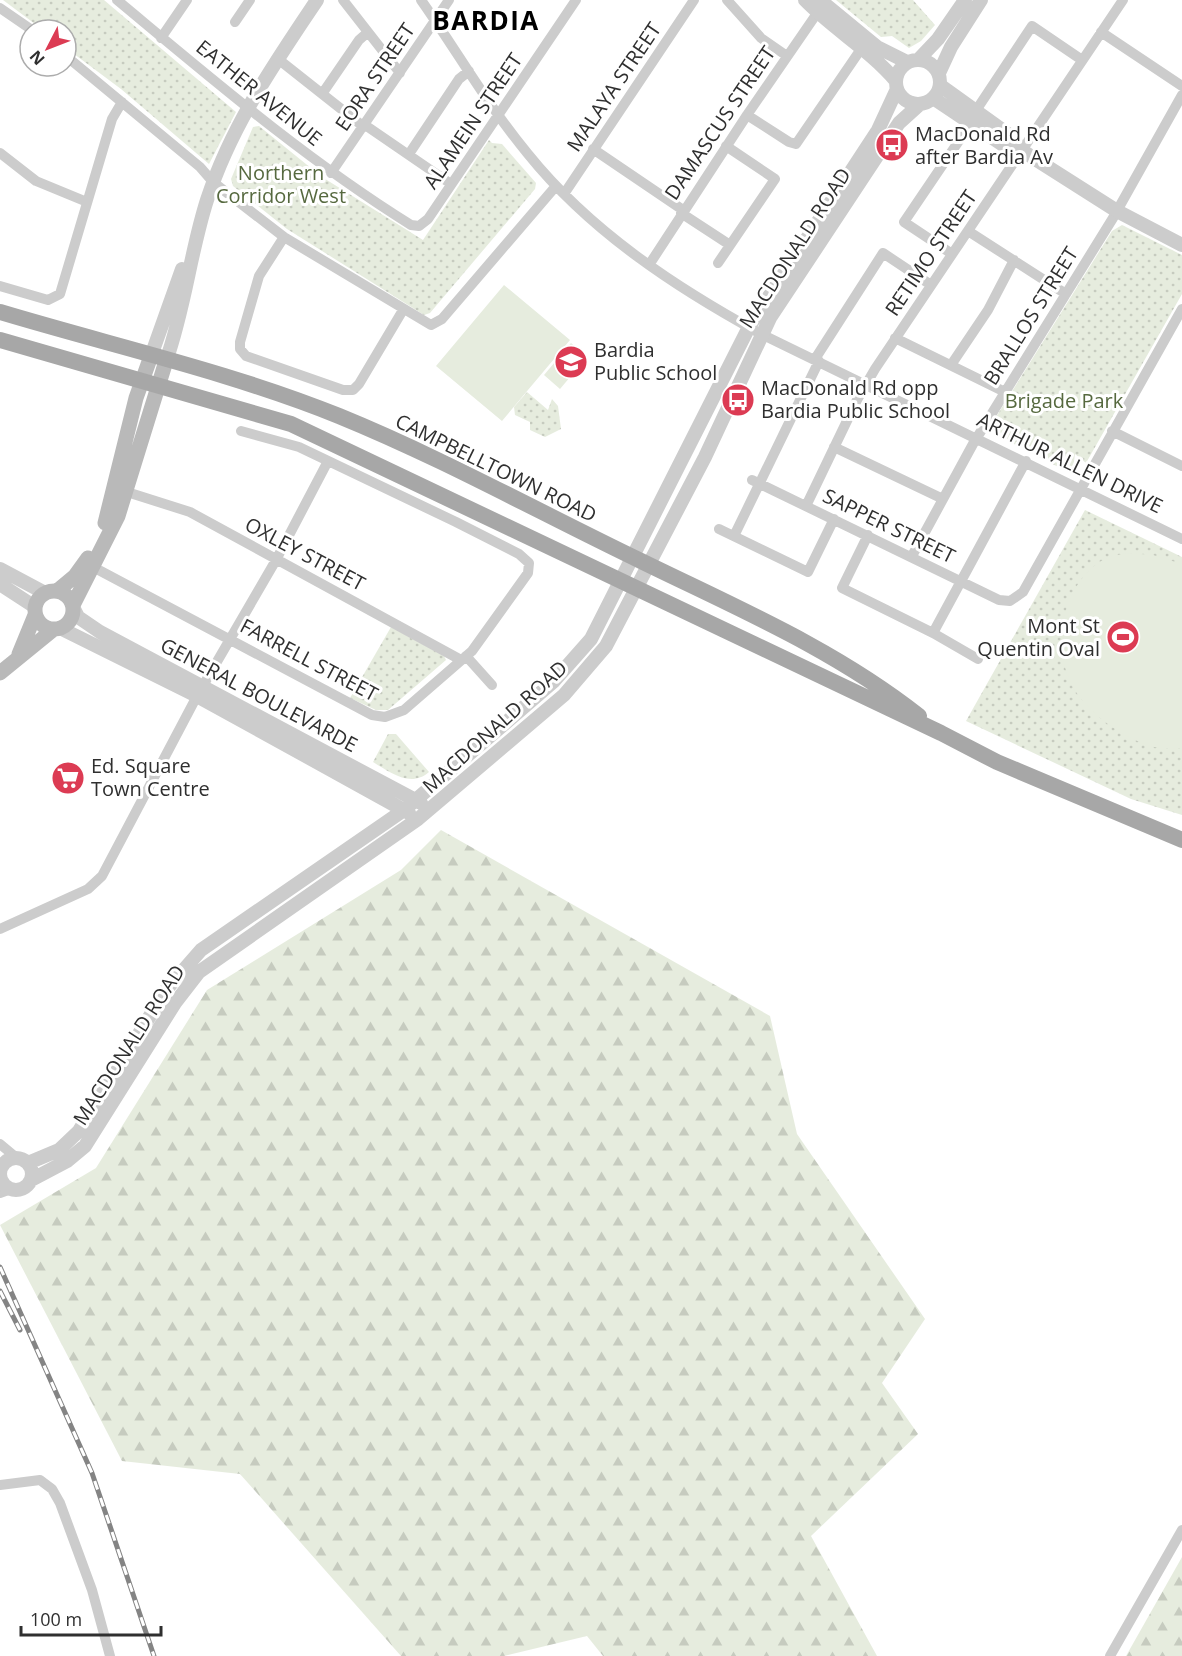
<svg xmlns="http://www.w3.org/2000/svg" width="1182" height="1656" viewBox="0 0 1182 1656" font-family="'Open Sans',sans-serif">
<style>
.grass{fill:url(#grass-dots)}
.forest{fill:url(#forest-firs)}
.pitch{fill:#e6ecde}
.lines{fill:none;stroke-linecap:round;stroke-linejoin:round}
.minor{stroke:#ccc;stroke-width:10}
.tertiary{stroke:#ccc;stroke-width:14}
.secondary{stroke:#b9b9b9;stroke-width:15}
.primary{stroke:#a7a7a7;stroke-width:16}
.rail-casing{stroke:#848484;stroke-width:5}
.rail{stroke:#fff;stroke-width:3;stroke-dasharray:9;stroke-linecap:butt}
.labels{text-anchor:middle;stroke-width:6;stroke-linejoin:round;paint-order:stroke}
.street-label{font-size:20px;fill:#2f2f2f;stroke:#fff}
.poi-label{font-size:20px;fill:#2f2f2f;stroke:#fff;text-anchor:start}
.park-label{font-size:20px;fill:#56693f;stroke:#fff}
.district-label{font-size:26px;font-weight:bold;letter-spacing:1.5px;fill:#000;stroke:#fff}
</style>
<defs>
<pattern id="grass-dots" width="8" height="8" patternUnits="userSpaceOnUse" patternTransform="scale(1.5)"><rect width="8" height="8" fill="#e6ecde"/><path d="M2 2h.1M6 6h.1" fill="none" stroke="#c6cbbf" stroke-width="1.8" stroke-linecap="round"/></pattern>
<pattern id="forest-firs" width="22" height="20" patternUnits="userSpaceOnUse" patternTransform="scale(1.5)"><rect width="22" height="20" fill="#e6ecde"/><path d="M5 1l3.5 6h-7zM16 11l3.5 6h-7z" fill="#c6cbbf"/></pattern>
</defs>
<rect width="100%" height="100%" fill="#fff"/>
<path class="grass" d="M3,0h101l132,112 -27,52 -88,-75 -55,-41v-18h-23z
M836,0h77l22,25 -14,16 -12,7 -17,-12 -11,1z
M259,126l63,51 101,63 66,-100 3,3 10,1 34,39 -1,6 -105,124 -6,2 -137,-86 -54,-43 -2,-7 22,-52z
M1122,225l60,30v39l-96,169 -11,-9 -2,15 -5,3 -56,-29 -21,-18 121,-194z
M527,392l21,18 4,-11 6,7 3,23 -16,8 -15,-7v-8l-15,-7 -1,-8z
M1085,510l97,47v258l-51,-16 -165,-78z
M391,627l53,29 2,4 -58,50h-12l-26,-12z
M388,734h8l33,38c-18,16 -38,1 -56,-10z"/>
<path class="forest" d="M441,830l329,186 27,118 128,185 -43,64 36,51 -107,102 66,120h-274l-16,-20 -83,20h-103l-161,-182 -118,-13 -122,-236 96,-57 111,-178 194,-120z
M1182,1557v99h-56z"/>
<path class="pitch" d="M504,285l66,55 -68,81 -66,-55z
M571,343l16,14 -27,32 -16,-14z
M1128,553l25,2 29,9v184c-10,0 -23,1 -32,-2 -27,-9 -58,-30 -74,-54 -25,-38 -17,-101 22,-129 8,-6 19,-8 30,-10z"/>
<g class="lines">
<path class="minor" d="M117,0c95,79 188,159 294,225l8,1 9,-7 148,-219
M343,0l57,73
M421,0c36,51 67,106 107,154 62,77 147,133 233,180l421,205
M727,0l34,38 26,18
M0,8l32,22
M235,22l15,-22
M1101,32l81,54
M161,38l26,-38
M66,56l134,111 13,15 71,55 147,88 11,-6 114,-133
M278,59l86,68
M322,94l37,-54 8,-7
M975,112l57,-86 50,34
M747,115l42,27 7,2 65,-95
M365,125l86,59
M593,149l90,61
M0,153l36,28 51,21
M409,154l50,-75 10,-8
M331,173l118,-173
M564,194l130,-194
M681,213l49,32
M968,231l98,63
M284,237l-25,39 -19,66v7l6,7 97,34h10l6,-6 44,-74
M952,254l-48,-32 67,-99
M718,263l57,-84 -49,-33
M649,265l98,-150 75,-109
M0,286l48,14 12,-6 52,-175 10,-17
M895,338l110,54
M815,359l68,-106 48,32
M951,365l37,-55 26,-50
M1112,431l70,35
M834,447l109,52
M752,480l247,120 11,1 13,-9 159,-283
M127,492l63,20 271,148
M806,506l51,-106 18,-31 248,-369
M719,529l89,43 26,-53
M868,535l-26,53 91,45 45,26
M734,536l85,-175
M912,556l61,-112 140,-226 69,-123
M93,567l279,148 13,2 19,-7 68,-59 56,-78 1,-10 -10,-9 -63,-32 -157,-75 -58,-16
M933,633l93,-172
M466,656l26,29
M0,929l88,-40 14,-13 95,-180 79,-136 52,-99
M0,1144l18,15
M0,1163l2,6
M0,1178l1,-1
M0,1193l11,-4
M0,1485l40,-5 12,9 8,14 32,87 18,66
M1110,1656l72,-126"/>
<path class="tertiary" d="M805,0c28,29 65,50 91,81
M820,0l57,47 30,15
M919,59l19,-20 27,-39
M896 82a22 22 0 1 1 44 0a22 22 0 1 1-44 0Z
M939,73l12,-26 30,-47
M941,86l71,51 9,13 96,61 65,34
M933,98l73,49 15,3
M151,356l31,-87
M166,361c19,-53 24,-108 41,-161 24,-74 67,-136 110,-200
M0,569l45,24
M0,584l35,23
M74,609l4,8 22,15 321,171
M60,628l137,68 212,117
M0 1174a16 16 0 1 1 32 0a16 16 0 1 1-32 0Z
M28,1163l31,-13 20,-19 87,-141 35,-40 203,-140 149,-128 38,-43 158,-312 129,-197 19,-41
M31,1180l36,-19 18,-15 90,-143 24,-31 219,-153 146,-124 42,-49 99,-189 65,-139 129,-195 21,-19"/>
<path class="secondary" d="M105,523l31,-125 15,-42
M35 610a19 19 0 1 1 38 0a19 19 0 1 1-38 0Z
M57,591l18,-15 13,-18
M73,605l45,-89 48,-155
M19,654l16,-39
M0,673l54,-44"/>
<path class="primary" d="M0,312c113,34 230,60 339,104 103,42 202,97 302,145 96,47 193,88 278,155
M0,340l291,84 650,309 56,29 185,78"/>
<defs>
<path id="rail" d="M0,1267l92,206 62,183
M0,1291l20,39"/>
</defs>
<use href="#rail" class="rail-casing"/>
<use href="#rail" class="rail"/>
</g>
<defs>
<symbol id="bus-disc" viewBox="-11 -11 22 22"><circle r="9.5" fill="#dc3b53" stroke="#fff"/><path d="M-5-6H5V4H4V6H2V4H-2V6H-4V4H-5ZM-3.5-4V0h7V-4ZM-3.5 1.2v1.5H-2V1.2ZM2 1.2v1.5H3.5V1.2Z" fill="#fff"/></symbol>
<symbol id="school-disc" viewBox="-11 -11 22 22"><circle r="9.5" fill="#dc3b53" stroke="#fff"/><path d="M0-5L7-2L0 1L-7-2ZM-4 1L0 2.5L4 1V4Q0 6-4 4Z" fill="#fff"/></symbol>
<symbol id="stadium-disc" viewBox="-11 -11 22 22"><circle r="9.5" fill="#dc3b53" stroke="#fff"/><path d="M0-5a6.5 5 0 1 0 0 10a6.5 5 0 1 0 0-10ZM-3.5-1.8h7v3.6h-7Z" fill="#fff"/></symbol>
<symbol id="supermarket-disc" viewBox="-11 -11 22 22"><circle r="9.5" fill="#dc3b53" stroke="#fff"/><path d="M-6-5.5h2.5l.6 2H6L4.5 2H-2.5L-4.4-4H-6ZM-1.5 3.2a1.3 1.3 0 1 0 .1 0ZM3 3.2a1.3 1.3 0 1 0 .1 0Z" fill="#fff"/></symbol>
</defs>
<g fill-rule="evenodd">
<use href="#bus-disc" x="873" y="126" width="38" height="38"/>
<use href="#school-disc" x="552" y="343" width="38" height="38"/>
<use href="#bus-disc" x="719" y="381" width="38" height="38"/>
<use href="#stadium-disc" x="1104" y="618" width="38" height="38"/>
<use href="#supermarket-disc" x="49" y="759" width="38" height="38"/>
</g>
<g class="labels">
<g class="street-label">
<text transform="translate(375 77) rotate(-56)" y="7">EORA STREET</text>
<text transform="translate(614 87) rotate(-56)" y="7">MALAYA STREET</text>
<text transform="translate(259 93) rotate(39)" y="7">EATHER AVENUE</text>
<text transform="translate(473 121) rotate(-56)" y="7">ALAMEIN STREET</text>
<text transform="translate(720 123) rotate(-56)" y="7">DAMASCUS STREET</text>
<text transform="translate(795 248) rotate(-57)" y="7">MACDONALD ROAD</text>
<text transform="translate(931 253) rotate(-56)" y="7">RETIMO STREET</text>
<text transform="translate(1031 316) rotate(-58)" y="7">BRALLOS STREET</text>
<text transform="translate(1070 463) rotate(26)" y="7">ARTHUR ALLEN DRIVE</text>
<text transform="translate(496 468) rotate(26)" y="7">CAMPBELLTOWN ROAD</text>
<text transform="translate(889 526) rotate(26)" y="7">SAPPER STREET</text>
<text transform="translate(305 554) rotate(28)" y="7">OXLEY STREET</text>
<text transform="translate(309 660) rotate(28)" y="7">FARRELL STREET</text>
<text transform="translate(259 695) rotate(28)" y="7">GENERAL BOULEVARDE</text>
<text transform="translate(495 727) rotate(-42)" y="7">MACDONALD ROAD</text>
<text transform="translate(129 1045) rotate(-57)" y="7">MACDONALD ROAD</text>
</g>
<g class="poi-label">
<text x="915" y="141">MacDonald Rd<tspan x="915" dy="23">after Bardia Av</tspan></text>
<text x="594" y="357">Bardia<tspan x="594" dy="23">Public School</tspan></text>
<text x="761" y="395">MacDonald Rd opp<tspan x="761" dy="23">Bardia Public School</tspan></text>
<text x="1100" y="633" text-anchor="end">Mont St<tspan x="1100" dy="23">Quentin Oval</tspan></text>
<text x="91" y="773">Ed. Square<tspan x="91" dy="23">Town Centre</tspan></text>
</g>
<g class="park-label">
<text x="281" y="180">Northern<tspan x="281" dy="23">Corridor West</tspan></text>
<text x="1064" y="408">Brigade Park</text>
</g>
<g class="district-label">
<text x="486" y="30">BARDIA</text>
</g>
</g>
<g transform="translate(48 48) rotate(228)"><circle r="28" fill="#ffffff" stroke="#acacac" stroke-width="1.5"/>
<path d="M0-4.5L10 22L0 15L-10 22Z" fill="#dc3b53"/>
<text y="-9" font-size="16" font-weight="bold" text-anchor="middle" fill="#2f2f2f">N</text>
</g>
<path d="M21 1626v9h140v-9" fill="none" stroke="#2f2f2f" stroke-width="3"/>
<text x="30" y="1626" font-size="18" fill="#2f2f2f" stroke="#ffffff" stroke-width="4.5" paint-order="stroke">100 m</text>
</svg>
